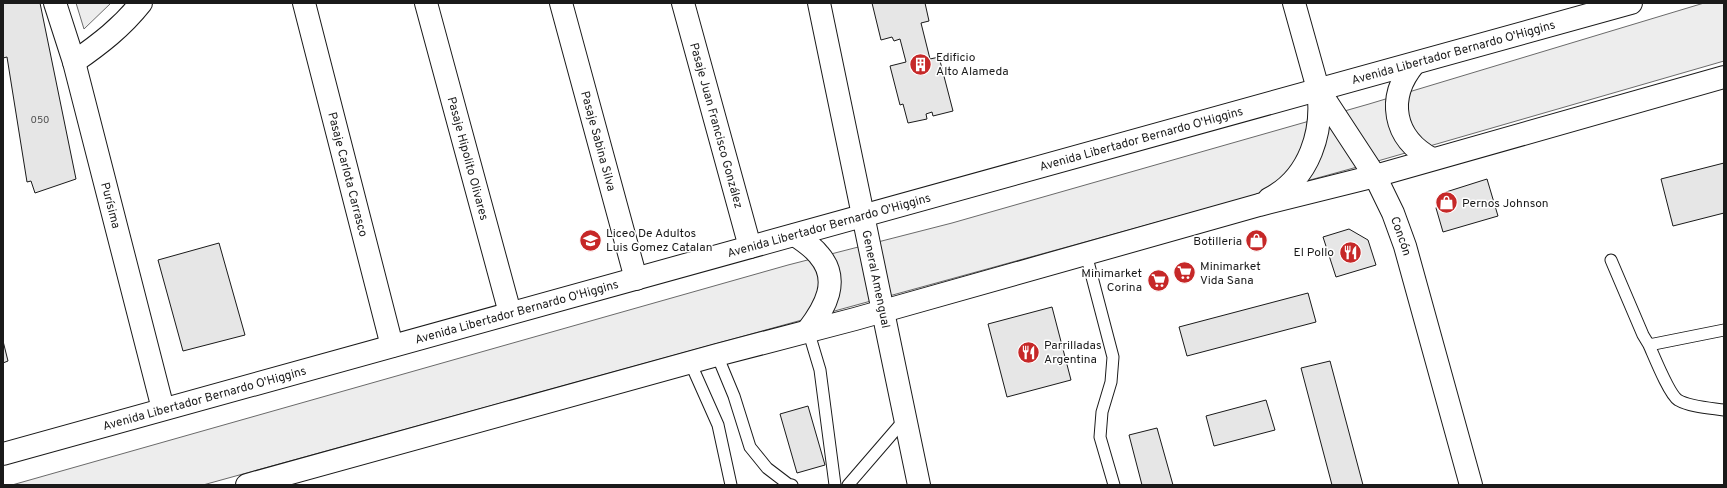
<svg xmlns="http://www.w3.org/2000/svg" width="1727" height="488" viewBox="0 0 1727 488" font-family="Overpass,sans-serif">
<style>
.built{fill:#ededed;stroke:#6a6a6a}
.building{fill:#e6e6e6;stroke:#1a1a1a}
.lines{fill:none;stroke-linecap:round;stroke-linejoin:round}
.service-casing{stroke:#1a1a1a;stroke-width:13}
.minor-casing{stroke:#1a1a1a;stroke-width:24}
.tertiary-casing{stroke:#1a1a1a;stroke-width:24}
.primary-casing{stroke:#1a1a1a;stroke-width:24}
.service{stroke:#fff;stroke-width:11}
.minor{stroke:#fff;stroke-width:22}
.tertiary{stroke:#fff;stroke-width:22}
.primary{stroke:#fff;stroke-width:22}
.labels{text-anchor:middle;stroke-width:3;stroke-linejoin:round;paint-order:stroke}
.number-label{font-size:10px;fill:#4d4d4d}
.street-label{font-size:12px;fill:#1a1a1a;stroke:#fff}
.poi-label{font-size:12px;fill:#1a1a1a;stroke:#fff;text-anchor:start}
</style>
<rect width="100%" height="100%" fill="#fff"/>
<path class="built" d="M76,3h35l-27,26z
M1704,3h20v58l-374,108 -1147,316h-191l776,-220 164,-42 417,-119z"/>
<path class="building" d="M5,3h35l36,176 -41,14 -4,-12 -4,1 -20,-125 -4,1v-54z
M872,3h53l4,18 -8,2 9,36 9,-2 14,54 -20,5 -1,-4 -6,2 1,5 -19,4 -5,-19 -3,1 -10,-39 16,-4 -6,-23 -6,2 -2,-4 -11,3z
M1724,163v50l-51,13 -12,-47z
M1487,179l11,37 -55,16 -7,-24 10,-16z
M1349,229l19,11 8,25 -40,12 -13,-40z
M219,243l26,92 -62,16 -25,-91z
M1308,293l8,29 -129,34 -8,-29z
M1052,307l19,73 -64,17 -19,-73z
M3,341l5,20 -5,2z
M1330,361l33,124h-31l-31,-117z
M1266,400l9,30 -61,16 -8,-30z
M808,406l17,59 -28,8 -17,-59z
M1157,428l16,57h-31l-13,-50z"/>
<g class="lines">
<defs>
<path id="service" d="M1086,254l27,103 -2,25 -9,30 -2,25 14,48
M1611,260l32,75 6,10 75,-15
M808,330l12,40 15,115
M1649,345c5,11 20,49 29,55 12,7 32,8 46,10
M717,355l17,41 16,51 17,21 21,16 4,1
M690,362l28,63 13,60
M848,485l57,-66"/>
<g id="minor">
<path id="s1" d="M55,3l19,59 89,347"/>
<path id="s2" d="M304,3l88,343"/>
<path id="s3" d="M426,3l84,310"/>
<path id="s4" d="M561,3l75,276"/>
<path id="s5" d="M683,3l67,244"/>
<path d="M74,62c26,-18 48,-35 67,-59"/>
</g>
<g id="tertiary">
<path id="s6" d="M819,3l100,482"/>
<path id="s7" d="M1294,3l24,86 57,87 18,37 12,33 66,239"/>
</g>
<g id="primary">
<path d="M1414,64c-28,34 -21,74 18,95"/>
<path d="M1269,199c41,-21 55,-68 49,-110"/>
<path d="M795,235c9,6 18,12 24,20 22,25 6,53 -11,75"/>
<path id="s8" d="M3,454l1628,-451"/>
<path d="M247,485l470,-130 138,-36 404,-114 116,-29 349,-99"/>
</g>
</defs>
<use href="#service" class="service-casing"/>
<use href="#minor" class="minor-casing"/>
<use href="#tertiary" class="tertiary-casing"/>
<use href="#primary" class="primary-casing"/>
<use href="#service" class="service"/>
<use href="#minor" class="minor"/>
<use href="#tertiary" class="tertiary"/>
<use href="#primary" class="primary"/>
</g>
<defs>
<symbol id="building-disc" viewBox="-11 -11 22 22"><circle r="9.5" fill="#c62828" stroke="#fff"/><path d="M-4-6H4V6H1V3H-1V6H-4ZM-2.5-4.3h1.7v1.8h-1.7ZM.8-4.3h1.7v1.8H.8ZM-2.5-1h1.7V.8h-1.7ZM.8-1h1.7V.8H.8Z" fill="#fff"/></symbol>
<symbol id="shop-disc" viewBox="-11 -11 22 22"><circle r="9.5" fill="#c62828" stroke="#fff"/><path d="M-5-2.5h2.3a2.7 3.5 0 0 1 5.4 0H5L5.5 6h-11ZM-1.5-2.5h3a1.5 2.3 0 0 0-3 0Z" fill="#fff"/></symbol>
<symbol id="school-disc" viewBox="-11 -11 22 22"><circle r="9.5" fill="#c62828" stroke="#fff"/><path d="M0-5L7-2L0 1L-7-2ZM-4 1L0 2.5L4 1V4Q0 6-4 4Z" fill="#fff"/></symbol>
<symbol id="restaurant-disc" viewBox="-11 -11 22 22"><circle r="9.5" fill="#c62828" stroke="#fff"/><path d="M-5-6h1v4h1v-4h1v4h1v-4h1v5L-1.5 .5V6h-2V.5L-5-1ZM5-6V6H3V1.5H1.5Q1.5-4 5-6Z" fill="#fff"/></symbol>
<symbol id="supermarket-disc" viewBox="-11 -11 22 22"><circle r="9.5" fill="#c62828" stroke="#fff"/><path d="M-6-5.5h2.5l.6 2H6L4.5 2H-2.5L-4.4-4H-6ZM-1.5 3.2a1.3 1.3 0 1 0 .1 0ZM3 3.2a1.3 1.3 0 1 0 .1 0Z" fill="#fff"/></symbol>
</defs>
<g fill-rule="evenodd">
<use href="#building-disc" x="908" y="52" width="25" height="25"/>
<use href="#shop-disc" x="1434" y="190" width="25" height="25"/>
<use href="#school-disc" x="578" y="228" width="25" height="25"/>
<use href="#shop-disc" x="1244" y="228" width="25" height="25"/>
<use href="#restaurant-disc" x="1338" y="240" width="25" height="25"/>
<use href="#supermarket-disc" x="1172" y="260" width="25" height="25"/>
<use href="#supermarket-disc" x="1146" y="268" width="25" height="25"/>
<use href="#restaurant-disc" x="1016" y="340" width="25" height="25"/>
</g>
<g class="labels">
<g class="number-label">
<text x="40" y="123">050</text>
</g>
<g class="street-label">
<text dy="4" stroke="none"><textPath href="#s8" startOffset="1505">Avenida Libertador Bernardo O'Higgins</textPath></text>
<text dy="4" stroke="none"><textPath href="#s5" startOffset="127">Pasaje Juan Francisco González</textPath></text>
<text dy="4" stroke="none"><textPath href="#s8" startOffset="1181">Avenida Libertador Bernardo O'Higgins</textPath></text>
<text dy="4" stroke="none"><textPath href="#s4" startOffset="143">Pasaje Sabina Silva</textPath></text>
<text dy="4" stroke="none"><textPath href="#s3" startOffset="161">Pasaje Hipolito Olivares</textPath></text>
<text dy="4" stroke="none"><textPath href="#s2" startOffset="177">Pasaje Carlota Carrasco</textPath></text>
<text dy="4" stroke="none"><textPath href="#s1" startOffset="210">Purísima</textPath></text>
<text dy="4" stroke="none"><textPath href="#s8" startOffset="857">Avenida Libertador Bernardo O'Higgins</textPath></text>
<text dy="4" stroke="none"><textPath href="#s7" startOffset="259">Concón</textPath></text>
<text dy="4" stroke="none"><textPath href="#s6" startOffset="282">General Amengual</textPath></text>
<text dy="4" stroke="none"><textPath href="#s8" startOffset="533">Avenida Libertador Bernardo O'Higgins</textPath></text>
<text dy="4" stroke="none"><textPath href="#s8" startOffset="209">Avenida Libertador Bernardo O'Higgins</textPath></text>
</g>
<g class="poi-label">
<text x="936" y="61">Edificio<tspan x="936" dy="14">Alto Alameda</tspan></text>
<text x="1462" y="207">Pernos Johnson</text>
<text x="606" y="237">Liceo De Adultos<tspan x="606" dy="14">Luis Gomez Catalan</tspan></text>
<text x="1242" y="245" text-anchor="end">Botilleria</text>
<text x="1334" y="256" text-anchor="end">El Pollo</text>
<text x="1200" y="270">Minimarket<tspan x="1200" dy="14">Vida Sana</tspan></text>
<text x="1142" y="277" text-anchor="end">Minimarket<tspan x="1142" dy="14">Corina</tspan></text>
<text x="1044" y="349">Parrilladas<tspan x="1044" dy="14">Argentina</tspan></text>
</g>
</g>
<rect width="1727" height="488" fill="none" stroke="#1a1a1a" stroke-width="8"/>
</svg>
